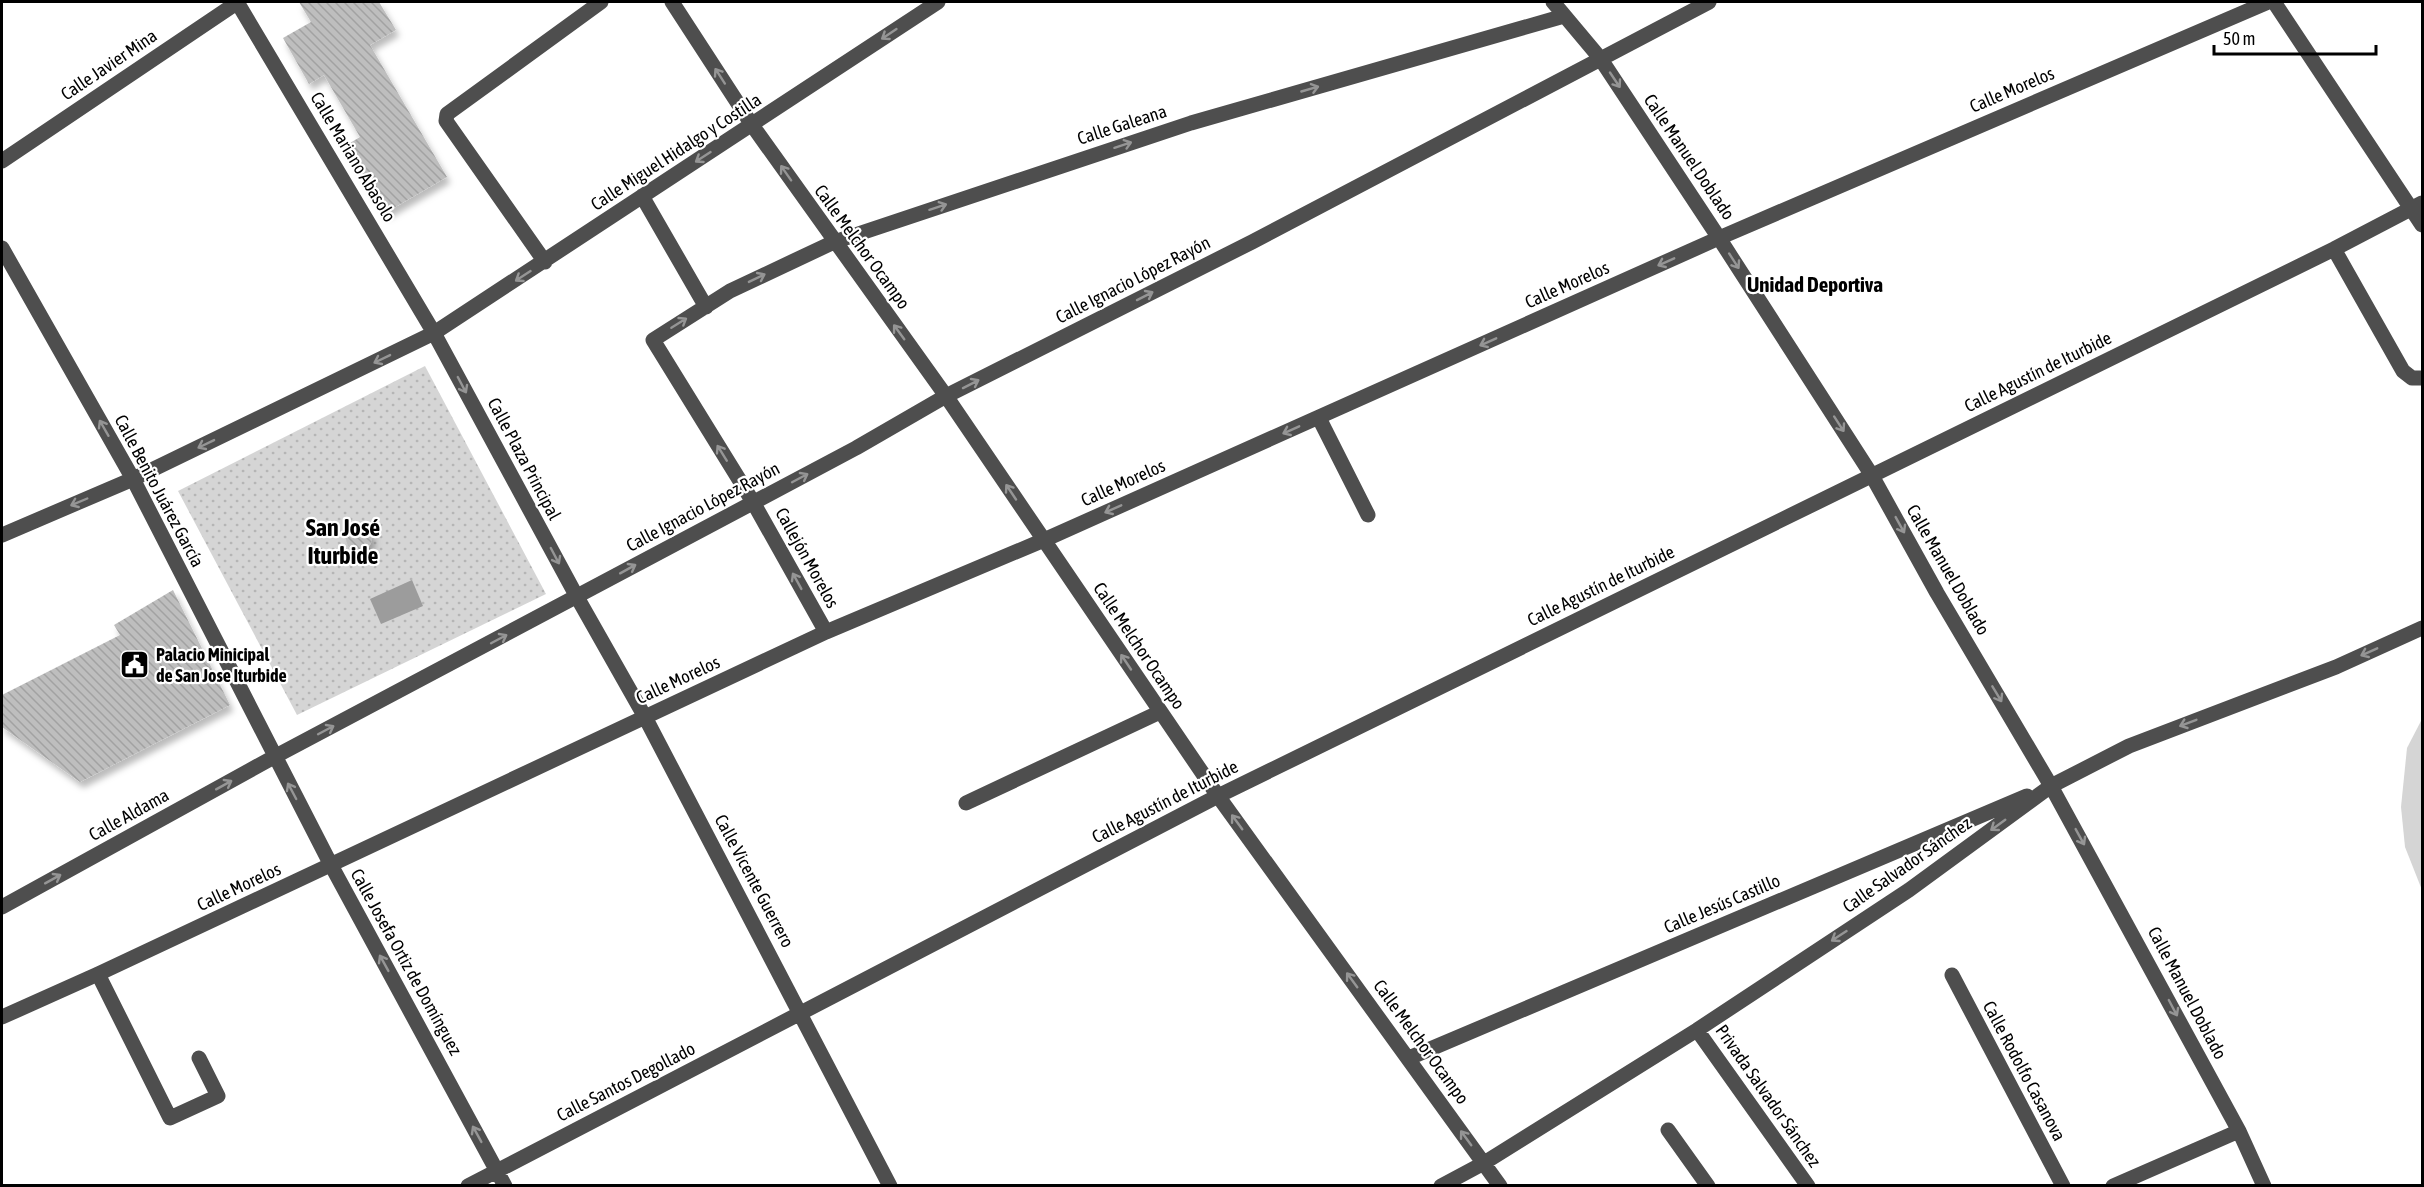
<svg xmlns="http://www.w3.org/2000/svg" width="2424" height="1187" viewBox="0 0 2424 1187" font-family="'Asap Condensed',sans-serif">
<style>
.grass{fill:url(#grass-dots)}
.pitch{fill:#d5d5d5}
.water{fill:#9c9c9c}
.building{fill:url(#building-back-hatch);filter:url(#shadow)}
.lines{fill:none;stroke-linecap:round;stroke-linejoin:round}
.minor{stroke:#4e4e4e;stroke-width:15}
.oneway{stroke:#959595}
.labels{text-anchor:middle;stroke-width:4.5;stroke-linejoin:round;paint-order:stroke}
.street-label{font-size:18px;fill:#000;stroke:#fff}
.poi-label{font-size:18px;font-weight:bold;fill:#000;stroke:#fff;text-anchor:start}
.quarter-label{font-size:21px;font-weight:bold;fill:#000;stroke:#fff}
.district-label{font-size:24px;font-weight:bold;fill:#000;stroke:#fff}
</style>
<defs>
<pattern id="grass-dots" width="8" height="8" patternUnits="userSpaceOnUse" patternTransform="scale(1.5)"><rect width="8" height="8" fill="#d5d5d5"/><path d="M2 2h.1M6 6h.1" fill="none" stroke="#b5b5b5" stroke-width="1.8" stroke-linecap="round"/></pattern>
<pattern id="building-back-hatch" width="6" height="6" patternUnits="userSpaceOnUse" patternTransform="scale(1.5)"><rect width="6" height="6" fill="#bebebe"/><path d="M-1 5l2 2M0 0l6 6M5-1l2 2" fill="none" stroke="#a2a2a2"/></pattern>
<filter id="shadow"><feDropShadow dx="3.5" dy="6" stdDeviation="3" flood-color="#0004"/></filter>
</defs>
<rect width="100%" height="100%" fill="#fff"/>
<path class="grass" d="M425,366l121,228 -249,121 -119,-224z"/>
<path class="pitch" d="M2422,719v171l-17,-43 -4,-40 6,-59z"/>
<path class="water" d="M412,580l11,26 -42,18 -11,-25z"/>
<path class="building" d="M299,2h80l17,28 -26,15 77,132 -62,36 -40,-67 15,-9 -36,-62 -15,9 -26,-46 28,-16z
M346 538a13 13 0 1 1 26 0a13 13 0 1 1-26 0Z
M173,590l57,115 -150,77 -78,-55v-32l118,-60 -6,-10z"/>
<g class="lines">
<path class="minor" d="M237,2l197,331 143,264 68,120 245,469
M672,2l80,123 194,271 272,400 282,390
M1553,2l47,56 119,180 152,236 66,119 114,193 188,345 25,55
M2274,2l148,223
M2,161l236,-159
M642,196l64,111
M2,248l131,231 198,386 174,321
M2334,249l69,122 9,7h10
M545,262l-99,-141 1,-7 154,-112
M1319,418l49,97
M2,535l131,-56 301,-146 504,-331
M826,632l-73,-130 -100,-162 77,-49 104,-49 357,-119 373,-107
M966,803l194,-91
M2,907l272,-150 582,-309 90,-52 306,-154 457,-240
M98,974l72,144 48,-22 -19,-38
M1952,975l111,211
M2,1017l96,-43 728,-342 218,-92 675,-302 549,-236
M1697,1030l111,156
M1409,1058l618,-262
M1668,1130l40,56
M468,1186l750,-390 1116,-547 88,-46
M1441,1186l43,-23 213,-133 212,-140 142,-104 78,-40 207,-79 86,-39
M2113,1186l126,-55"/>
</g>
<defs><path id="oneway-shaft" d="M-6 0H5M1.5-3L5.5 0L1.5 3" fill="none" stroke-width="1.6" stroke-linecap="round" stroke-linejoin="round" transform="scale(1.5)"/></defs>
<g class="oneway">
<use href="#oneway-shaft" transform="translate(889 34) rotate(146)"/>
<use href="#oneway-shaft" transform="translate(720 76) rotate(-123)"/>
<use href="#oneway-shaft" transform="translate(1615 80) rotate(56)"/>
<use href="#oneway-shaft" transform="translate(1310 89) rotate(-16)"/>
<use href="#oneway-shaft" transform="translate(1123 145) rotate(-18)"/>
<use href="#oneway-shaft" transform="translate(703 157) rotate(147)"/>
<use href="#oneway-shaft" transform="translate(786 173) rotate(-125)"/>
<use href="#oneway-shaft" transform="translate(938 207) rotate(-18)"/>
<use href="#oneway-shaft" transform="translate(1734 261) rotate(57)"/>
<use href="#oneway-shaft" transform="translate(1666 262) rotate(156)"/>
<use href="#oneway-shaft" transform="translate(523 276) rotate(147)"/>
<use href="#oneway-shaft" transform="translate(757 278) rotate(-26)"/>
<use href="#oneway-shaft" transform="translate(1145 296) rotate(-27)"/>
<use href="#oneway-shaft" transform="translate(679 323) rotate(-32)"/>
<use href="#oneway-shaft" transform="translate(899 332) rotate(-126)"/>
<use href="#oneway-shaft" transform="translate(1488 342) rotate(156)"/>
<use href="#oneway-shaft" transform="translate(382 359) rotate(154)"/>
<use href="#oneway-shaft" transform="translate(971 384) rotate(-27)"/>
<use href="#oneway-shaft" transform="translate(462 385) rotate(62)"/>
<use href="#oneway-shaft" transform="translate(1839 424) rotate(57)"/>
<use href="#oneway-shaft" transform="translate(104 428) rotate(-120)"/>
<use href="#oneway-shaft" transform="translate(1291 430) rotate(156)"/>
<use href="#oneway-shaft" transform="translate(206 444) rotate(154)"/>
<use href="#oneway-shaft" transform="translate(722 453) rotate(-122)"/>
<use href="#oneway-shaft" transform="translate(800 478) rotate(-28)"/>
<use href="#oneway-shaft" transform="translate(1011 492) rotate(-124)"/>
<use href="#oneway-shaft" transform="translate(79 502) rotate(157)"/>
<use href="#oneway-shaft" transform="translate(1113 509) rotate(156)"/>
<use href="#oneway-shaft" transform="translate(1900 525) rotate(61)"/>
<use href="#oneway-shaft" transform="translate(555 556) rotate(62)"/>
<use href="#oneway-shaft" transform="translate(628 569) rotate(-29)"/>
<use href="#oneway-shaft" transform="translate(797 581) rotate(-119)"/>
<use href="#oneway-shaft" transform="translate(499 639) rotate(-28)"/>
<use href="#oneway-shaft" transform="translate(2369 652) rotate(156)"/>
<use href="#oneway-shaft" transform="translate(1126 662) rotate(-124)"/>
<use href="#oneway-shaft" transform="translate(1997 694) rotate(59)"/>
<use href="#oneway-shaft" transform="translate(2188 723) rotate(159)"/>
<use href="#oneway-shaft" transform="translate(326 730) rotate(-28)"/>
<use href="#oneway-shaft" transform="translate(224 785) rotate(-29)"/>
<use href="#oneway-shaft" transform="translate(292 791) rotate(-118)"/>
<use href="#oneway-shaft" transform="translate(1237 822) rotate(-126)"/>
<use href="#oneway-shaft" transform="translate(1998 825) rotate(144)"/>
<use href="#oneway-shaft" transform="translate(2080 837) rotate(61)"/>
<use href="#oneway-shaft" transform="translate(53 879) rotate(-29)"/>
<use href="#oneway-shaft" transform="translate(1839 936) rotate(147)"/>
<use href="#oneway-shaft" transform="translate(384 963) rotate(-119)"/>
<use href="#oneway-shaft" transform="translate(1352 980) rotate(-126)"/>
<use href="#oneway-shaft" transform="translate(2173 1008) rotate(62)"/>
<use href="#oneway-shaft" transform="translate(477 1134) rotate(-119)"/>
<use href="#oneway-shaft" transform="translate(1466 1138) rotate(-126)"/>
</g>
<defs>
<symbol id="civic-square" viewBox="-11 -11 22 22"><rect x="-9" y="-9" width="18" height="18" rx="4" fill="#000" stroke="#fff"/><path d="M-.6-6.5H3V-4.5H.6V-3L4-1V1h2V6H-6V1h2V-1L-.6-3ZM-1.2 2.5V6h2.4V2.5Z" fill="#fff"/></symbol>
</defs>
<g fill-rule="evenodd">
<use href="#civic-square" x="118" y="648" width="33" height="33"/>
</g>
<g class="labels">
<g class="street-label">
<text transform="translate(109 65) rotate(-34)" y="6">Calle Javier Mina</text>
<text transform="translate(2012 90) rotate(-23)" y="6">Calle Morelos</text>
<text transform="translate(1122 125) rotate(-18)" y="6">Calle Galeana</text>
<text transform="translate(676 152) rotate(-33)" y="6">Calle Miguel Hidalgo y Costilla</text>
<text transform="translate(353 157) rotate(59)" y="6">Calle Mariano Abasolo</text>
<text transform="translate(1689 157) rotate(56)" y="6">Calle Manuel Doblado</text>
<text transform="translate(862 247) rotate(54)" y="6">Calle Melchor Ocampo</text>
<text transform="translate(1133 280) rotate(-27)" y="6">Calle Ignacio López Rayón</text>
<text transform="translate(1567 285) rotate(-24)" y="6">Calle Morelos</text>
<text transform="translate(2038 372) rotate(-26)" y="6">Calle Agustín de Iturbide</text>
<text transform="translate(524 459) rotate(62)" y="6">Calle Plaza Principal</text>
<text transform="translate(1123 483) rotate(-24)" y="6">Calle Morelos</text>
<text transform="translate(159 491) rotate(62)" y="6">Calle Benito Juárez García</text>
<text transform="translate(703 507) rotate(-28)" y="6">Calle Ignacio López Rayón</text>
<text transform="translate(807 558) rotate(61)" y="6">Callejón Morelos</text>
<text transform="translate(1948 570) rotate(60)" y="6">Calle Manuel Doblado</text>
<text transform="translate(1601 586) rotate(-26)" y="6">Calle Agustín de Iturbide</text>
<text transform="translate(1139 646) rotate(56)" y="6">Calle Melchor Ocampo</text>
<text transform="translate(678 680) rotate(-25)" y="6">Calle Morelos</text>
<text transform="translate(1165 802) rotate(-27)" y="6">Calle Agustín de Iturbide</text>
<text transform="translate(129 815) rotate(-29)" y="6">Calle Aldama</text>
<text transform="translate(1907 865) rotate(-35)" y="6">Calle Salvador Sánchez</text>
<text transform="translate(754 881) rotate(62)" y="6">Calle Vicente Guerrero</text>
<text transform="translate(239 887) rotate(-25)" y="6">Calle Morelos</text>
<text transform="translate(1722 904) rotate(-23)" y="6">Calle Jesús Castillo</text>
<text transform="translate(406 962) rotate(61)" y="6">Calle Josefa Ortiz de Domínguez</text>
<text transform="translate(2187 993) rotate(62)" y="6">Calle Manuel Doblado</text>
<text transform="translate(1421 1042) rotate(54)" y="6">Calle Melchor Ocampo</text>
<text transform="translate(2024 1071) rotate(62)" y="6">Calle Rodolfo Casanova</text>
<text transform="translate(626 1082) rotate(-27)" y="6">Calle Santos Degollado</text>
<text transform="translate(1768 1096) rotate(55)" y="6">Privada Salvador Sánchez</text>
</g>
<g class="poi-label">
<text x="156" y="661">Palacio Minicipal<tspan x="156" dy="21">de San Jose Iturbide</tspan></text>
</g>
<g class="quarter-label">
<text x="1815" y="292">Unidad Deportiva</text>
</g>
<g class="district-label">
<text x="343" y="536">San José<tspan x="343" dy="28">Iturbide</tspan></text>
</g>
</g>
<rect width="2424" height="1187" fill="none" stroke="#000000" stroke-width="6"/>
<path d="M2214 45v9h162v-9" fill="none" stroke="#000000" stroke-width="3"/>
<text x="2223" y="45" font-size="18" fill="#000000" stroke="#ffffff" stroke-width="4.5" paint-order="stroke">50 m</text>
</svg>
